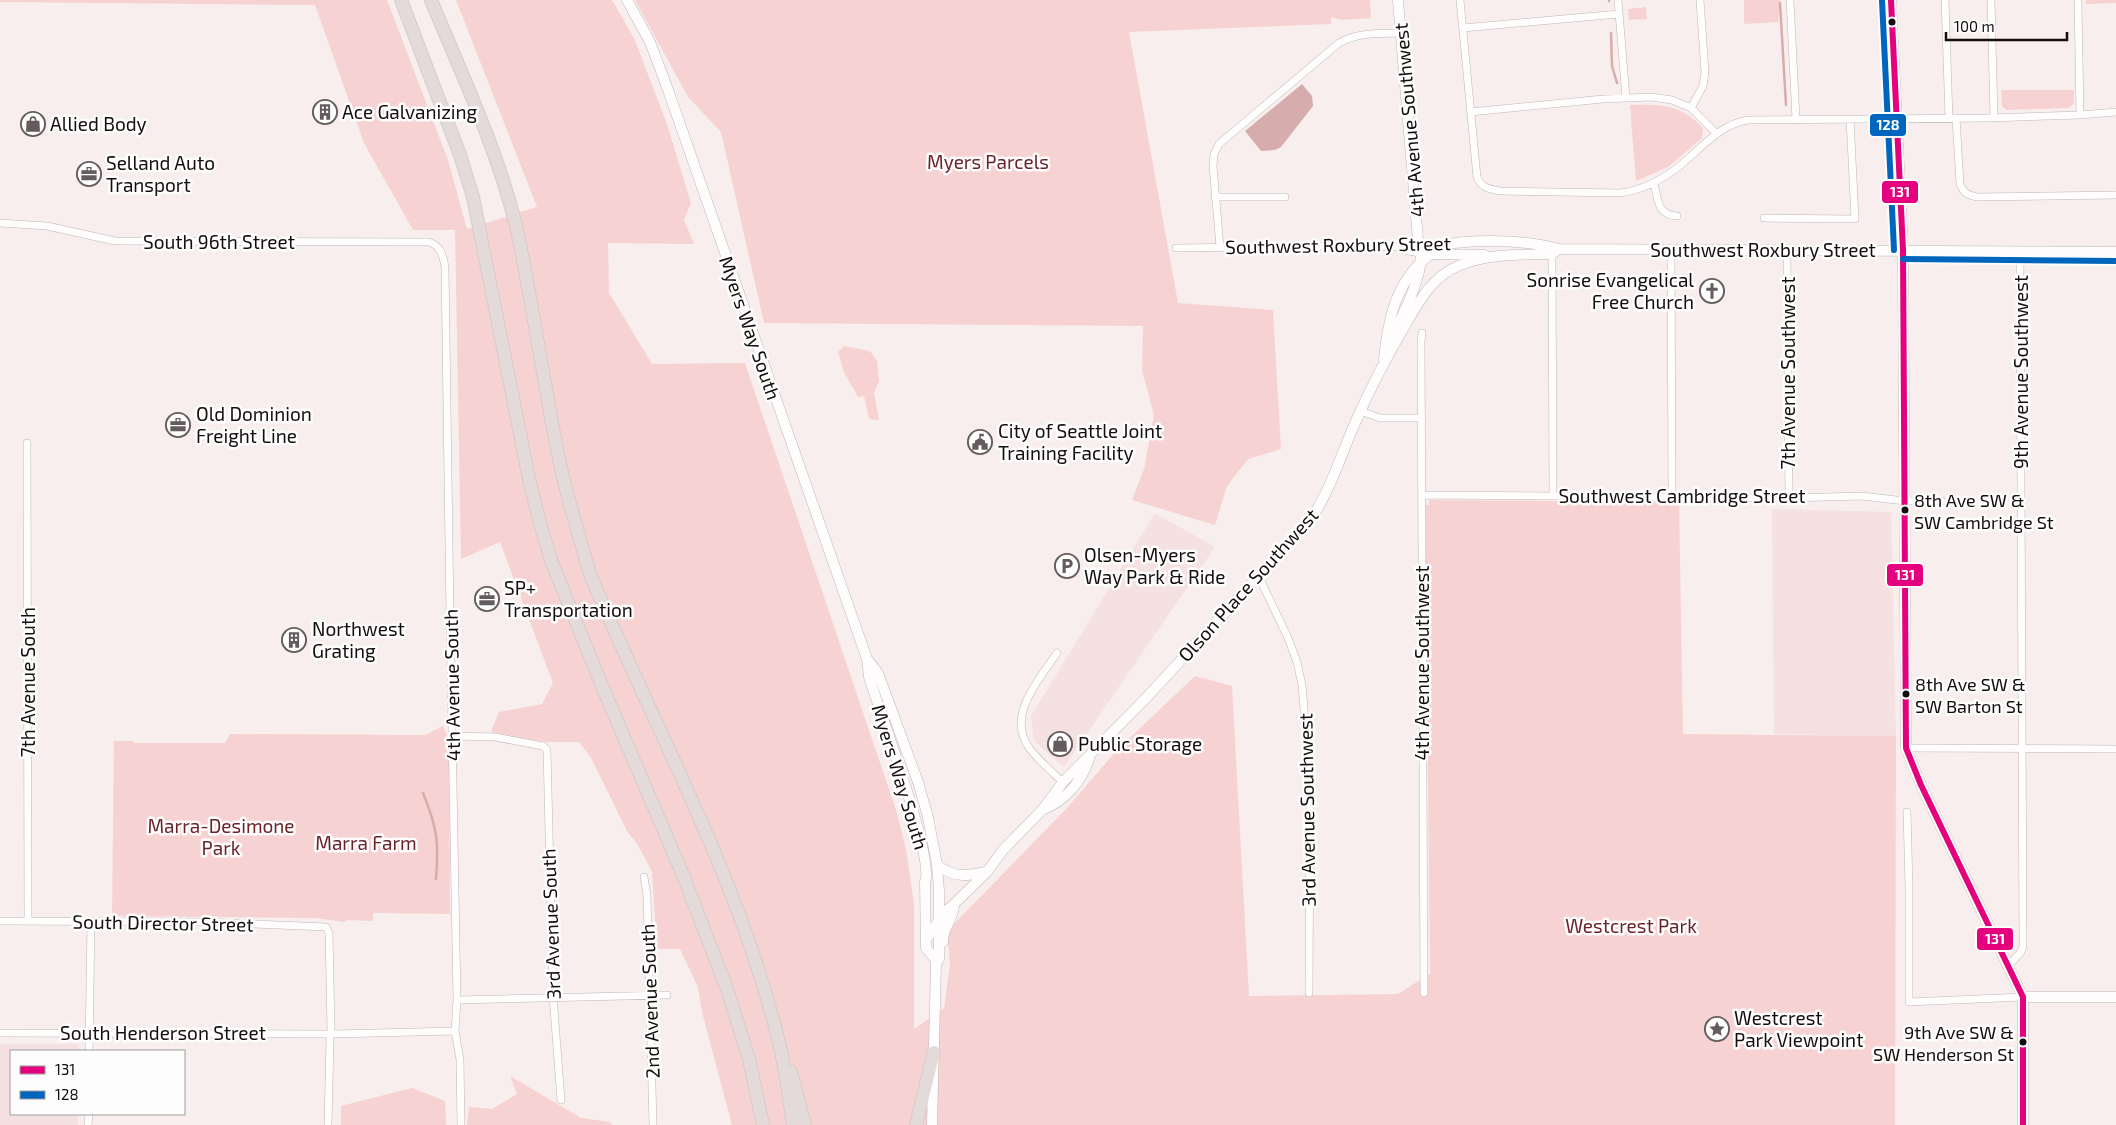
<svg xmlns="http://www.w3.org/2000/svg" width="2116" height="1125" viewBox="0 0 2116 1125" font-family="'Exo 2',sans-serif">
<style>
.built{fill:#f5e1e1}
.green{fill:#f7d2d2}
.water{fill:#d7acac}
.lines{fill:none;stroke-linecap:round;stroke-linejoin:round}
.stream{stroke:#d7acac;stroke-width:2.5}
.street-casing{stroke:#bfb7b7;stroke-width:8}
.secondary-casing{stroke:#bfb7b7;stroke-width:11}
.highway-casing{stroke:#d2cdcd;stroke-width:14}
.street{stroke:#fefcfc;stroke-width:7}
.secondary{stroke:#fefcfc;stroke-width:10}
.highway{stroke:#e5dada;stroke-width:12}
.bus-1-casing{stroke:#fdfdfd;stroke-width:10}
.bus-2-casing{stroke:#fdfdfd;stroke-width:10}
.bus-1{stroke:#e5007d;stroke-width:6}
.bus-2{stroke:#0065bd;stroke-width:6}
.bus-dot{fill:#140d0d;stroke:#fdfdfd;stroke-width:2}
.labels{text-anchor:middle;stroke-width:5;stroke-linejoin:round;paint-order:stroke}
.bus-label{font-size:18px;fill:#140d0d;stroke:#fdfdfd;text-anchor:start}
.poi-label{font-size:19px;fill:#140d0d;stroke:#fdfdfd;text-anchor:start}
.street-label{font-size:19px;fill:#140d0d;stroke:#fdfdfd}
.park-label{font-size:19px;fill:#6a2429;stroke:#fdfdfd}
.line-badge{stroke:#fdfdfd;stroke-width:2}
.badge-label{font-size:14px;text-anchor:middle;font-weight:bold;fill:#fff}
</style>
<rect width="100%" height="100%" fill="#f8eeee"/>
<path class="built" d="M1772,509l119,3 5,224 -122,-2z
M1155,513l60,34 -151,220 -30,-26 -3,-25z
M0,1044h79v7h-68v63h67v11h-78z"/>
<path class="green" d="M0,0h387l61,160 19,69 70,-22 -81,-207h156l22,38 33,86 24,79 -7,17 10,24 -86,-1 1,50 43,71 93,-1 151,447 10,39 8,55v125l30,-21 6,-44 -3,-33 119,-122 51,-59 78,-74 37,10 17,310 149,-2 33,-21 -1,-2 -5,-466h4v-5l250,2 4,232 213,2 -1,389h-1163l-30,-113 -4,-25 -18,-38h-23l-5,-77 -14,-27 -11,-14 -36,-73 -12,-16h-33l-55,-10 8,-20 43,-8 11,-21 -53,-141 -39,17 -6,-329h-42l-49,-87 -49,-138 -315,-3z
M635,0h735l1,18 -29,2 -11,-3v7l-202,8 49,271 95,7 8,139 -33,10 -21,27 -12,39 -83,-25 12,-31 10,-54 -12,-45 1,-44 -379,-3 -43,-191 -33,-35z
M1744,0h36l-2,22 -34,2z
M2086,0h30v3l-30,1z
M1646,7l1,12 -18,1 -1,-11z
M2001,90h73v13l-5,5 -63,2 -4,-4z
M1630,105c30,-1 51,-1 73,23l-1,10 -34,29 -32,14z
M844,346l26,5 7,10 2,20 -5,12 5,27 -10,-1 -5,-23 -6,1 -14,-25 -6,-20z
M443,726l6,15 1,173 -77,-1v8l-27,-1 -1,2 -30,-4 -203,-2 2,-175h18l3,2h90l5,-9 195,1z
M510,1076l71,42 29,4 2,3h-145l2,-18 23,2 25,-15z
M412,1088l33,13 1,24h-105v-19z"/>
<path class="water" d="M1302,84l10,12 1,10 -32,41 -6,3 -14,1 -16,-20z"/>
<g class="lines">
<path class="stream" d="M1609,0v1
M1780,3l6,102
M1611,33l1,33 5,17
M423,793c14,34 16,49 13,86"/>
<defs>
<path id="street" d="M1460,0l17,177c4,11 12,12 23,14l120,2c23,-3 44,-14 62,-29 20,-17 39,-40 66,-44l240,-2 92,-3 36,-3
M1618,0l8,98
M1790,0l6,119
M1945,0l4,118
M1991,0l3,118
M2078,0l2,115
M1463,28l156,-14
M1691,108l12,-22 2,-14 -5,-72
M1471,112l132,-13 49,-2 20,3 19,8 26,26
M1956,118l4,66c3,9 8,11 17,13l139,-2
M1654,183c4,16 3,32 23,33
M1215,197h70
M1764,218l91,1 -5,-100
M0,223l47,3 68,15 314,1c12,4 14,13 16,25 3,244 7,489 12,733l-2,31 5,29 1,65
M1220,247l-7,-81 1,-12 5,-10 120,-101c18,-11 41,-9 62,-10
M1416,247l25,-1
M1176,248l157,-2 73,1
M1671,249l1,247
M1787,249l2,249
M1552,254l1,242
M1422,333l-1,9 3,651
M1360,411l20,7h42
M27,443l1,478
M1422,495l367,3 73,-2 43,5h37
M1258,575l30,63 9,24 5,23 8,94 -1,214
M1057,653c-18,27 -52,63 -27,96 9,12 22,23 33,33
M454,736l41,1 48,9 4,4 6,246 8,104
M1906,748l210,1
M1907,812l2,75v115l114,-5
M644,877l3,18 6,230
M0,921l203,1 123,5 3,6 2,97
M2008,966l13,-14 2,-6 -3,-694
M457,1000l210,-5
M0,1033l327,1
M334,1034l121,-3
M89,1051l2,-129
M88,1125l1,-11
M328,1125l2,-87"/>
<path id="secondary" d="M627,0l23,42 17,45 200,572 2,18c10,33 66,182 56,205l1,66 9,11 1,5 -4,161
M1891,0l12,250 3,498 15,37 102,212v128
M1402,248l29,6 54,1
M1394,334c11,-26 35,-66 24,-94l-20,-240
M1384,359c4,-38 11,-76 43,-102 4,-3 10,-9 15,-11 15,-5 34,-5 49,-5 23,0 46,2 68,8l557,3
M867,659l11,14 40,109 10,35 9,48 2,26v68l-3,5
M1044,809c21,-8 38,-28 45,-50
M937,865c17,13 29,11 49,7
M928,937l16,-25 7,-5 36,-35 16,-22 40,-41 20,-27 84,-85 164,-178c20,-30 30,-64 44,-96 15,-34 32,-67 51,-99 13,-23 26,-47 52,-58 30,-13 62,-11 94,-12l7,-5
M943,942c-1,-15 12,-24 11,-38
M2023,997h93"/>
<path id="highway" d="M401,0l59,155 13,42 56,282 12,48 11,36 53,130 78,182 44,114 22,70 14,66
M431,0c31,75 67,150 86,230 17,79 27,159 44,238 8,36 19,71 29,106 65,156 151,307 190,473 6,25 9,52 13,78
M791,1072l14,53
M916,1125l18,-73"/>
</defs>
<use href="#street" class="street-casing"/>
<use href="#secondary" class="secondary-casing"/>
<use href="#highway" class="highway-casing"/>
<use href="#street" class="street"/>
<use href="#secondary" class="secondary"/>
<use href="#highway" class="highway"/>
<defs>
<path id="bus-1" d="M1891,0l12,250 3,498 15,37 102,212v128"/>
<path id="bus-2" d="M1882,0l12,250
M1903,259l213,2"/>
</defs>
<use href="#bus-1" class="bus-1-casing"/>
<use href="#bus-2" class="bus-2-casing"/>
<use href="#bus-1" class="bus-1"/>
<use href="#bus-2" class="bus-2"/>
</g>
<defs>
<symbol id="building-ring" viewBox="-11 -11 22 22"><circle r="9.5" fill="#fdfdfd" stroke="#645c5c" stroke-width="1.5"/><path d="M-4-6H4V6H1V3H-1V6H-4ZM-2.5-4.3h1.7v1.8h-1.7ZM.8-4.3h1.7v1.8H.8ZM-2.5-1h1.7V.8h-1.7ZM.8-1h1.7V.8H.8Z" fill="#645c5c"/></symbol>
<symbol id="shop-ring" viewBox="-11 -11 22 22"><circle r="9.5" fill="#fdfdfd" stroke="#645c5c" stroke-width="1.5"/><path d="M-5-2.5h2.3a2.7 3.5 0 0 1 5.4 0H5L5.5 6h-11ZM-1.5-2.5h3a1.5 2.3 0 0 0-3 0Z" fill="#645c5c"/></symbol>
<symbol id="office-ring" viewBox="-11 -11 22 22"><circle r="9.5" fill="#fdfdfd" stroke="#645c5c" stroke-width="1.5"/><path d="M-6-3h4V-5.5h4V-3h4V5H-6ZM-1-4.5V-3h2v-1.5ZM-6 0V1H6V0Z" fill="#645c5c"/></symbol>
<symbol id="church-ring" viewBox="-11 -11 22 22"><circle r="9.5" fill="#fdfdfd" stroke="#645c5c" stroke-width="1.5"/><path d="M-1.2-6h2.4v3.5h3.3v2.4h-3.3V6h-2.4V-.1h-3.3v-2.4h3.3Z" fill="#645c5c"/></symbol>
<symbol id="civic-ring" viewBox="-11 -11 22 22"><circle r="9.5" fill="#fdfdfd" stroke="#645c5c" stroke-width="1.5"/><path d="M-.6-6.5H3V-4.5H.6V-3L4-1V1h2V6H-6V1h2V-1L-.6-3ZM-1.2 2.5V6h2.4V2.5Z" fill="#645c5c"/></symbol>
<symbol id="parking-ring" viewBox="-11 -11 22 22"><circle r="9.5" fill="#fdfdfd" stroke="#645c5c" stroke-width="1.5"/><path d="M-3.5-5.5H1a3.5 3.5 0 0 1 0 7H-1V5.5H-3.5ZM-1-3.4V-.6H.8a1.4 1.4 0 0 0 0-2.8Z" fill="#645c5c"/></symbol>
<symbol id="sight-ring" viewBox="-11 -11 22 22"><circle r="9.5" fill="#fdfdfd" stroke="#645c5c" stroke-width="1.5"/><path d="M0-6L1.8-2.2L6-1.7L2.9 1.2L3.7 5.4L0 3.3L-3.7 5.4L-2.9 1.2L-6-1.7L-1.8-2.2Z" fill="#645c5c"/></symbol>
</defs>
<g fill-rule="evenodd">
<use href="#building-ring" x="311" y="98" width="28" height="28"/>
<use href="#shop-ring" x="19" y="110" width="28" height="28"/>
<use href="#office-ring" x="75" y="160" width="28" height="28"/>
<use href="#church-ring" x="1698" y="277" width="28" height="28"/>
<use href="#office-ring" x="164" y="411" width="28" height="28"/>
<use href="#civic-ring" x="966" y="428" width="28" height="28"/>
<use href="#parking-ring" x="1053" y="552" width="28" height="28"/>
<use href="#office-ring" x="473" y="585" width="28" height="28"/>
<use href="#building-ring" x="280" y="626" width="28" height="28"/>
<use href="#shop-ring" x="1046" y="730" width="28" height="28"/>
<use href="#sight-ring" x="1703" y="1015" width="28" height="28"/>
</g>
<g class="bus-dot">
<circle cx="1892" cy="22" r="4.5"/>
<circle cx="1905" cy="510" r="4.5"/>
<circle cx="1906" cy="694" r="4.5"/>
<circle cx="2023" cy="1042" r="4.5"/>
</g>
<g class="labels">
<g class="bus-label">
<text x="1914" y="507">8th Ave SW &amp;<tspan x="1914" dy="22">SW Cambridge St</tspan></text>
<text x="1915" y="691">8th Ave SW &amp;<tspan x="1915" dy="22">SW Barton St</tspan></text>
<text x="2014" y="1039" text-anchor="end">9th Ave SW &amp;<tspan x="2014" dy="22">SW Henderson St</tspan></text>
</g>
<g class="poi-label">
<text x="342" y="119">Ace Galvanizing</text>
<text x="50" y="131">Allied Body</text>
<text x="106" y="170">Selland Auto<tspan x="106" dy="22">Transport</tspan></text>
<text x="1694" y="287" text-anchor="end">Sonrise Evangelical<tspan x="1694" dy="22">Free Church</tspan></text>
<text x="196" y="421">Old Dominion<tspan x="196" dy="22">Freight Line</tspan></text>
<text x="998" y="438">City of Seattle Joint<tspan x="998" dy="22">Training Facility</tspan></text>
<text x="1084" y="562">Olsen-Myers<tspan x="1084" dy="22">Way Park &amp; Ride</tspan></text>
<text x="504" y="595">SP+<tspan x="504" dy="22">Transportation</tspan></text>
<text x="312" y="636">Northwest<tspan x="312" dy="22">Grating</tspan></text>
<text x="1078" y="751">Public Storage</text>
<text x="1734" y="1025">Westcrest<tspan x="1734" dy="22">Park Viewpoint</tspan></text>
</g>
<g class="street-label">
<text transform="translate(1409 120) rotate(-95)" y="7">4th Avenue Southwest</text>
<text x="219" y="249">South 96th Street</text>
<text transform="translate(1338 245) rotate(-1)" y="7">Southwest Roxbury Street</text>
<text x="1763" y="257">Southwest Roxbury Street</text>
<text transform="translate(750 328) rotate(71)" y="7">Myers Way South</text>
<text transform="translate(2021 372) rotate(-90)" y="7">9th Avenue Southwest</text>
<text transform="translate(1788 373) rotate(-90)" y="7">7th Avenue Southwest</text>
<text x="1682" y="503">Southwest Cambridge Street</text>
<text transform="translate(1248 585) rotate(-48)" y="7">Olson Place Southwest</text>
<text transform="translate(1422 663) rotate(-90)" y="7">4th Avenue Southwest</text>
<text transform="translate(28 682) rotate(-90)" y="7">7th Avenue South</text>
<text transform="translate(452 685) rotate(-91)" y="7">4th Avenue South</text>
<text transform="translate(900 777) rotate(73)" y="7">Myers Way South</text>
<text transform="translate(1307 810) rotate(-91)" y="7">3rd Avenue Southwest</text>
<text transform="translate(163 923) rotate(1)" y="7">South Director Street</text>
<text transform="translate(551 924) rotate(-92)" y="7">3rd Avenue South</text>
<text transform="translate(650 1001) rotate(-92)" y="7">2nd Avenue South</text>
<text x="163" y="1040">South Henderson Street</text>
</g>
<g class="park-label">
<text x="988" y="169">Myers Parcels</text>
<text x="221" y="833">Marra-Desimone<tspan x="221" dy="22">Park</tspan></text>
<text x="366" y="850">Marra Farm</text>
<text x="1631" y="933">Westcrest Park</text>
</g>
</g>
<g class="line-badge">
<rect x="1869" y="113" width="38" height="24" rx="5" fill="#0065bd"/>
<rect x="1881" y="180" width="38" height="24" rx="5" fill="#e5007d"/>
<rect x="1886" y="563" width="38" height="24" rx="5" fill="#e5007d"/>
<rect x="1976" y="927" width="38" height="24" rx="5" fill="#e5007d"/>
</g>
<g class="badge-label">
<text x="1888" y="130">128</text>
<text x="1900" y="197">131</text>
<text x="1905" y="580">131</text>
<text x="1995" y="944">131</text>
</g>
<rect x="10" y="1050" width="175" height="65" fill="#fdfdfd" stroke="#a09d9d"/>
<rect x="20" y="1066" width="25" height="8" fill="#e5007d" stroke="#a09d9d"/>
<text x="55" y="1075" font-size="15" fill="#140d0d">131</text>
<rect x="20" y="1091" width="25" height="8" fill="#0065bd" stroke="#a09d9d"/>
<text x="55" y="1100" font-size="15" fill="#140d0d">128</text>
<path d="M1946 32v8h121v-8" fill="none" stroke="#140d0d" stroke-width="2.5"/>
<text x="1954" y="32" font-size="15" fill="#140d0d" stroke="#fdfdfd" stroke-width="4" paint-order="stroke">100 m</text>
</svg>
